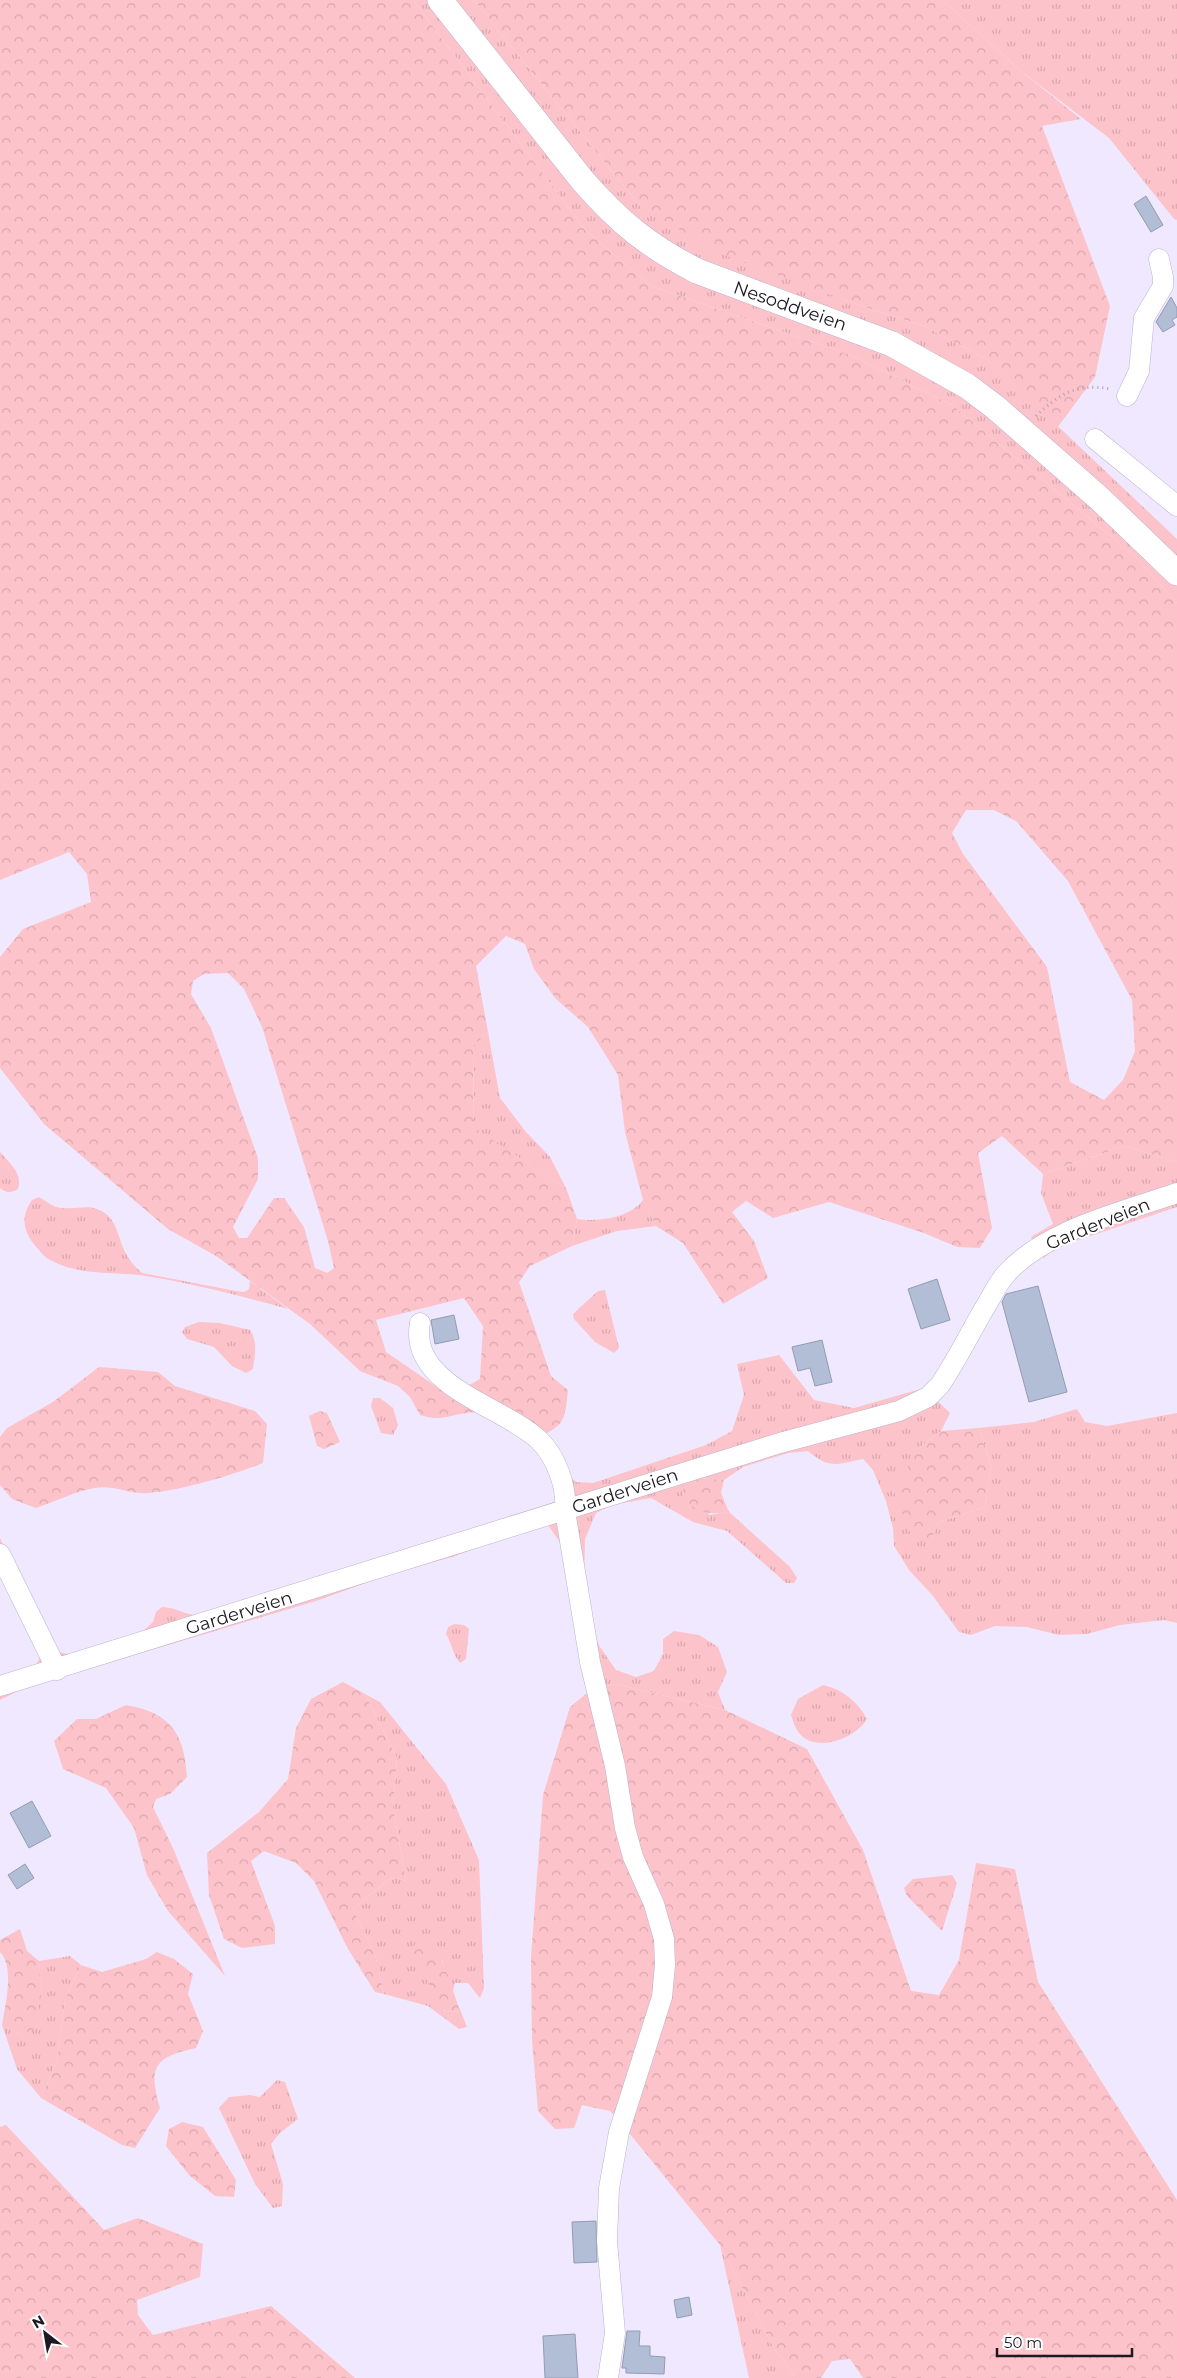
<svg xmlns="http://www.w3.org/2000/svg" width="1177" height="2378" viewBox="0 0 1177 2378" font-family="Montserrat,sans-serif">
<style>
.grass{fill:url(#grass-tufts)}
.forest{fill:url(#forest-crowns);fill-rule:evenodd}
.building{fill:#b2bdd6;stroke:#929cb4}
.lines{fill:none;stroke-linecap:round;stroke-linejoin:round}
.minor-casing{stroke:#bcb3cc;stroke-width:21}
.major-casing{stroke:#bcb3cc;stroke-width:26}
.path{stroke:#aaa4b6;stroke-width:3;stroke-dasharray:1 4;stroke-linecap:butt}
.minor{stroke:#fff;stroke-width:20}
.major{stroke:#fff;stroke-width:25}
.labels{text-anchor:middle;stroke-width:4;stroke-linejoin:round;paint-order:stroke}
.street-label{font-size:18px;fill:#1c1922;stroke:#fff}
</style>
<defs>
<pattern id="grass-tufts" width="24" height="20" patternUnits="userSpaceOnUse" patternTransform="scale(1.25)"><rect width="24" height="20" fill="#fdc3ca"/><path d="M3 7l-1-3M5 7V3M7 7l1-3M15 17l-1-3M17 17v-4M19 17l1-3" fill="none" stroke="#d8a7ad"/></pattern>
<pattern id="forest-crowns" width="20" height="18" patternUnits="userSpaceOnUse" patternTransform="scale(1.25)"><rect width="20" height="18" fill="#fdc3ca"/><path d="M2 6a3 3 0 1 1 6 0M12 15a3 3 0 1 1 6 0" fill="none" stroke="#d8a7ad"/></pattern>
</defs>
<rect width="100%" height="100%" fill="#f0e8fe"/>
<path class="grass" d="M413,0h61l166,206 204,94 80,26 64,34 189,179v64l-41,-46 -184,-152 -102,-50 -199,-69 -66,-56z
M942,0h235v220l-3,-1 -65,-81 -88,-67z
M488,1032l12,66 26,34 24,25 16,31 -93,-60 1,-83z
M1124,1146l53,16v45l-122,41 -11,10 -13,-21 22,-13 -12,-31 2,-19z
M0,1152c10,12 23,21 18,37 -7,4 -12,4 -18,-1z
M39,1197c5,3 12,8 17,10 19,5 32,-6 50,7 11,8 13,26 19,38 4,8 10,15 17,21l94,18 8,1 5,-3 1,-8 38,28c-47,-13 -100,-27 -149,-34 -29,-3 -62,0 -89,-15 -4,-2 -8,-6 -11,-10 -15,-16 -20,-31 -7,-50z
M643,1200l13,26 -39,5 -45,15 5,-27c21,3 53,-1 66,-19z
M605,1290l14,58 -5,5 -19,-11 -21,-23 -1,-5 25,-23z
M199,1322l21,1 30,7c8,12 5,25 3,39l-7,4 -14,-7 -18,-19 -27,-8 -5,-7 3,-5z
M779,1355l35,45 40,8 70,-20 26,25 -9,18 -23,18 11,94 10,-21 46,-15 6,-41 -12,-38 55,-6 43,-13 8,13 22,4 70,-13v210l-13,-3 -44,5 -33,9 -28,1 -32,-8 -32,-1 -24,9 -12,-3 -26,-36 -24,-26 -15,-24 -1,-18 -7,-27 -13,-31 -10,-11c-27,5 -32,11 -55,-8l-20,2 -45,14 -19,13 -24,-2 9,37 20,-3 61,55 7,11 -3,5h-8l-59,-52 -34,-9 -42,-24 -39,7 -16,8 -11,26 -1,45 7,42 9,21 16,23 20,7 18,-6 9,-17v-15l11,-8 25,4 19,12 9,25 -9,20 7,18 -110,-26 -28,9 -24,-146 -15,-22 -25,6 -71,26 -64,18 -69,25 -295,88 -24,12v-25l36,-10 6,-11 -42,-89v-27l46,95 13,19 13,3 69,-22 12,-11 3,-10 6,-5c11,0 20,6 32,8l349,-109 16,-6 6,-28 11,10 17,1 113,-38 26,-14 12,-36 -7,-31z
M373,1398h7l13,10 5,17 -5,10 -12,-2 -10,-27z
M454,1624l10,1 5,4 -3,30 -6,4c-7,-8 -8,-19 -14,-29l2,-7z
M823,1685c19,4 35,17 44,34 -11,19 -51,35 -68,14 -4,-5 -6,-12 -8,-18l7,-16z
M365,1694l15,8 66,82 33,76 5,128 -4,10 -12,-15h-13l-3,11 -10,-35 2,52 17,1 6,15 -8,2 -31,-23 -44,-12 -8,-36 -23,-49 39,-32 14,4 -13,-74 4,-49z
M70,1956l11,9 -16,35 -8,62 -16,36 -24,-29 -15,-44 19,10 21,-44 -3,-30z
M277,2080l8,2 13,37 -18,14 -9,11 12,40 -1,22 -9,2 -18,-24 -36,-76 10,-11 21,-2 10,2z
M720,2245l55,105 21,28h-47z"/>
<path class="forest" d="M0,0h413l172,230 66,56 199,69 102,50 184,152 41,46v559l-53,-16 -81,28 -41,-38 -24,17 14,75 -12,20 -23,-1 -33,-14 -95,-31 -56,16 -27,-17 -14,11 22,29 14,37 -45,26 -40,-61 -27,-17 -13,-26 -18,-68 -7,-57 -30,-48 -32,-28 -22,-30 -9,-25 -19,-8 -30,30 12,66 -14,13 -1,82 93,61 11,31 -5,27 -42,20 -11,16 32,94 17,14c-3,32 -4,38 -37,49 -12,-7 -34,-24 -47,-26 -25,-4 -38,11 -64,2l-10,-18 -12,-11 -38,-15 -50,-47 -94,-68 -48,-27 -124,-105 -44,-56v-111l23,-28 68,-27 -4,-28 -18,-22 -69,28zM966,810h28l22,11 52,60 64,119 3,51 -12,29 -19,20 -34,-18 -23,-115 -84,-113 -11,-21zM228,973l16,16 18,38 66,214 6,27 -7,5 -12,-5 -11,-41 -20,-29h-10l-27,40h-8l-6,-11 25,-48v-21l-47,-130 -20,-34 2,-13 11,-7zM464,1298l19,28 -3,53 -30,17 -64,-44 -10,-32z
M474,0h468l79,71 60,48 -39,7 68,180 -15,71 -38,51 -69,-68 -64,-34 -80,-26 -127,-48 -77,-46z
M99,1367l59,5 17,14 80,25 12,13 -4,39c-26,11 -96,32 -123,30 -16,-1 -29,-8 -45,-5 -20,3 -40,14 -59,20l-24,-9 -12,-14v-48l7,-9 46,-26z
M320,1411l7,2 13,29 -16,7 -7,-3 -8,-30z
M979,1428l12,38 -6,41 -46,15 -10,22 -19,-12 -16,-40 24,-43 23,-18z
M700,1478l24,2 -3,13 8,19c-22,3 -32,2 -47,-16l2,-12z
M343,1682l22,12 32,64 -4,49 13,74 -14,-4 -39,32 23,49 8,36 -9,-2 -27,-43 -34,-68 -18,-18 -32,-12 -13,10 24,65v18l-33,4 -18,-9 -15,-44 -2,-42 52,-41 29,-33 8,-51 15,-29z
M615,1684l110,26 82,39 56,101 48,141 28,4 20,-35 17,-97 39,6 23,113 139,218v178h-314l-13,-19 -18,2 -11,17h-25l-21,-28 -55,-105 -103,-127 -7,-7 -28,-6 -8,23 -19,1 -17,-18 -6,-71 -1,-83 12,-162 27,-88 17,-14z
M126,1705c45,8 58,28 61,72l-17,17 -14,5 -3,8 20,41 52,128 -57,-65 -21,-36 -13,-47 -28,-40 -43,-19 -9,-28 23,-22h19z
M952,1875l5,8 -15,48 -35,-35 -3,-8 9,-9z
M20,1929l7,22 12,10 3,30 -8,38 -13,6 -19,-10c3,-19 13,-58 -2,-73v-12z
M417,1941c5,1 12,2 15,5 13,11 21,49 29,66l-16,-1 -35,-59z
M157,1952l17,7 19,15 -5,20 15,37 -7,17c-42,9 -48,19 -36,60l-25,40 -13,-3 -81,-47 16,-36 8,-62 16,-35 21,7 44,-13z
M182,2122l21,5 33,53 -2,17 -19,-1 -26,-21 -23,-29 3,-17z
M6,2125l98,105 34,-12 65,26 -3,33 -63,23 1,15 15,20 118,-29 84,72h-355v-251z"/>
<path class="building" d="M1146,196l17,29 -12,7 -17,-28z
M1171,297l6,11v9l-5,3 3,5 -12,7 -7,-10z
M937,1279l13,41 -29,9 -13,-40z
M1038,1286l29,106 -38,10 -27,-100 4,-8z
M454,1315l5,24 -24,5 -4,-24z
M822,1340l10,42 -17,4 -5,-18 -12,3 -6,-24z
M32,1801l19,35 -22,12 -19,-35z
M25,1864l9,14 -17,11 -9,-14z
M596,2221l1,41 -23,1 -2,-41z
M689,2297l3,18 -15,3 -3,-18z
M627,2331h13l-1,15h11v10l15,1 -1,17 -38,-1v-5h-4z
M575,2334l3,44h-33l-2,-42z"/>
<g class="lines">
<defs>
<path id="minor" d="M1127,396l12,-25 5,-53 19,-32v-9l-4,-18
M1095,439l82,67
M420,1323c-12,63 85,84 119,117 18,18 28,47 26,71l25,151 25,104 10,62 8,29 21,47 10,35 1,26 -3,32 -43,135 -10,56 -2,53 8,92 -7,45
M0,1554l57,116
M0,1686l635,-198 145,-45 119,-32 29,-14 12,-12c16,-24 29,-50 44,-76 7,-11 13,-25 22,-35 39,-44 117,-62 171,-81"/>
<path id="major" d="M440,0l143,181c36,41 65,65 114,90l195,73 75,42 28,21 105,92 77,74"/>
</defs>
<use href="#minor" class="minor-casing"/>
<use href="#major" class="major-casing"/>
<path class="path" d="M1036,416c24,-23 42,-33 75,-27"/>
<use href="#minor" class="minor"/>
<use href="#major" class="major"/>
</g>
<g class="labels">
<g class="street-label">
<text transform="translate(790 306) rotate(19)" y="6">Nesoddveien</text>
<text transform="translate(1098 1224) rotate(-22)" y="6">Garderveien</text>
<text transform="translate(625 1491) rotate(-18)" y="6">Garderveien</text>
<text transform="translate(239 1613) rotate(-17)" y="6">Garderveien</text>
</g>
</g>
<g transform="translate(45 2333) rotate(329)" stroke="#ffffff" stroke-width="4" paint-order="stroke">
<path d="M0-4L9 19L0 12L-9 19Z" fill="#1c1922"/>
<text y="-8" font-size="14" font-weight="bold" text-anchor="middle" fill="#1c1922">N</text>
</g>
<path d="M997 2348v8h135v-8" fill="none" stroke="#1c1922" stroke-width="2.5"/>
<text x="1004" y="2348" font-size="15" fill="#1c1922" stroke="#ffffff" stroke-width="4" paint-order="stroke">50 m</text>
</svg>
